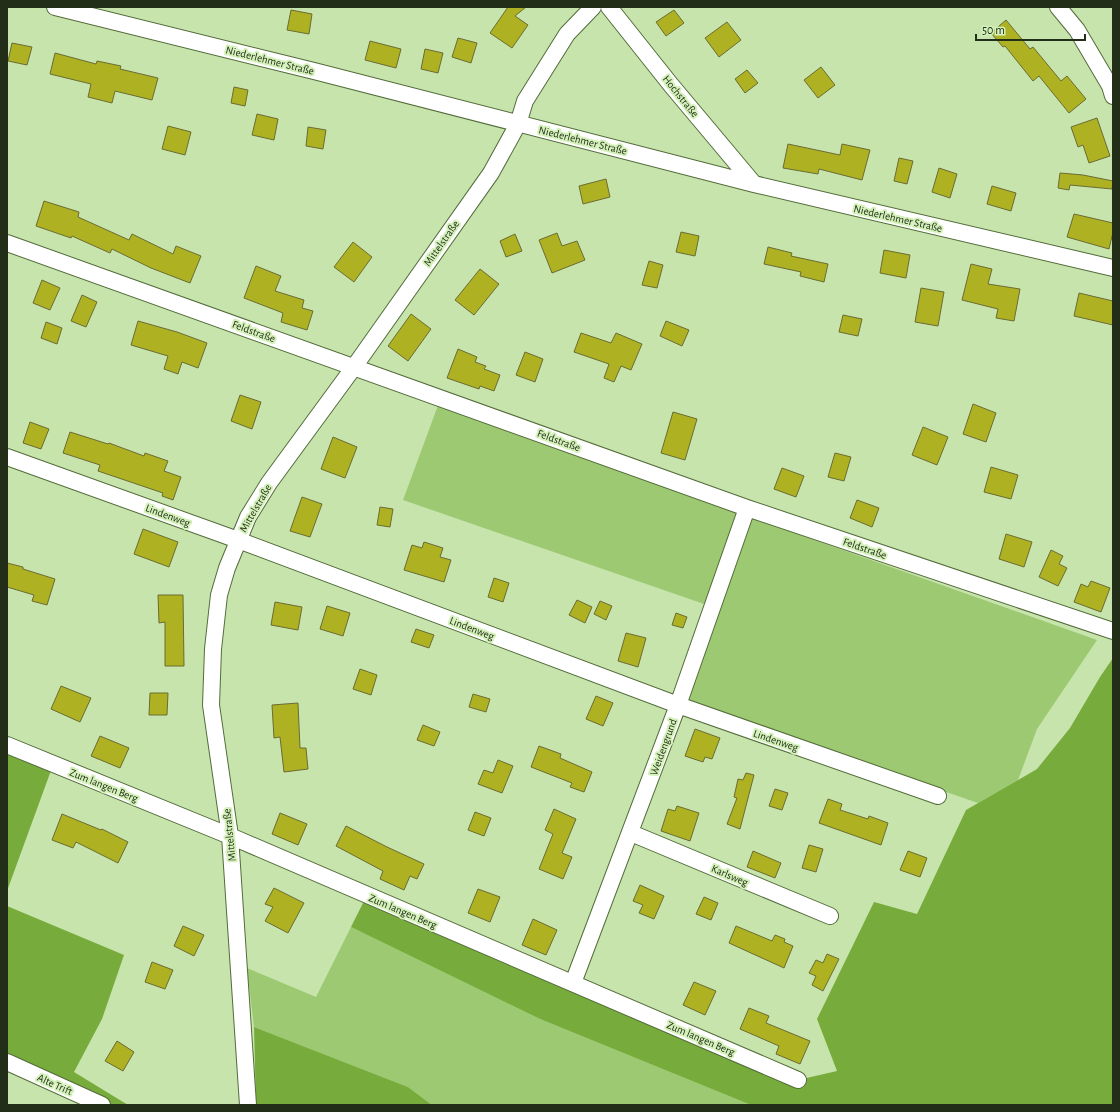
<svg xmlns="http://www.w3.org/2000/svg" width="1120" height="1112" viewBox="0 0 1120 1112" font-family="'Alegreya Sans',sans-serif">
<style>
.green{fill:#9cc971}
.forest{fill:#77ab3b}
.building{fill:#aeb122;stroke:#6a6c33}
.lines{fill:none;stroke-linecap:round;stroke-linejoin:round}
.street-casing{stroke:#536c3a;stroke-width:18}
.street{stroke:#fff;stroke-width:16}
.labels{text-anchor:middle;stroke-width:4;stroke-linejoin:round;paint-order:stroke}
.street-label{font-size:11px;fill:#232e19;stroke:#d4f1ba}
</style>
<rect width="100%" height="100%" fill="#c7e4ad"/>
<path class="green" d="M440,400l301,114 -34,91 -304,-105z
M749,517l348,123 -60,89 -19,51 -40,23 -293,-101z
M351,927l189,92 211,86h-319l-24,-18 -154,-60 -7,-59 69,29z"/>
<path class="forest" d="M1113,658v447h-362l-211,-86 -189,-92 14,-28 433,181 39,-9 -20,-52 57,-117 43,12 49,-104 71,-41 33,-41 30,-51z
M7,746l46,19 -46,126z
M7,906l117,49 -22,64 -28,53 54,33h-42l-79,-36z
M254,1027l154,60 24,18h-176z"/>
<path class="building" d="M508,7h18l-11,9 13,9 -16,23 -22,-15z
M291,10l21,4 -3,20 -22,-4z
M674,10l10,13 -18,13 -10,-14z
M1006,20l24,29 3,-2 28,34 6,-5 19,23 -17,14 -30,-37 -6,5 -28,-35 -2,1 -12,-14z
M727,22l14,18 -22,17 -14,-19z
M458,38l19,5 -6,20 -19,-6z
M370,41l31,8 -5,19 -31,-8z
M12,43l20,4 -5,18 -19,-4z
M425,49l18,4 -5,20 -17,-4z
M55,53l41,11 1,-3 24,5 -1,3 38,9 -6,22 -37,-9 -3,12 -24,-6 3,-13 -41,-10z
M821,67l14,18 -17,13 -14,-18z
M747,70l11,13 -13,10 -10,-14z
M234,87l14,3 -3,16 -14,-3z
M257,114l21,5 -4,21 -22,-5z
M1097,118l13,38 -21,7 -6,-18 -5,2 -7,-20z
M168,126l23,6 -6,23 -23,-6z
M308,127l18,3 -3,19 -17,-3z
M788,144l52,11 2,-11 28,6 -8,30 -43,-11 -1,5 -35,-6z
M899,158l14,3 -6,23 -13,-3z
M939,168l18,6 -7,24 -18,-6z
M1060,173l23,2 30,6 -1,8 -42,-4 -1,5 -11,-2z
M606,179l4,18 -27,7 -4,-18z
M992,186l24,7 -5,18 -24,-7z
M44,201l35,11 -1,5 51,23 3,-6 41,20 3,-8 25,10 -11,27 -39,-15 -39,-19 -2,4 -38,-17 -1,2 -35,-12z
M1074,214l39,9v9l-4,17 -42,-12z
M681,232l18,4 -4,20 -19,-4z
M557,233l5,13 15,-5 8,19 -33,13 -13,-33z
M515,234l7,17 -16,6 -6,-16z
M353,242l19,15 -18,25 -20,-15z
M768,247l24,6 -1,3 37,8 -4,18 -24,-6 1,-4 -37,-8z
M884,250l26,5 -4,23 -26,-5z
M649,261l14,4 -6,23 -15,-3z
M971,264l21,5 -4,15 32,5 -6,32 -18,-3 2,-9 -36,-9z
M256,266l25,10 -6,15 29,9 -2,8 11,3 -6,19 -26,-8 2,-9 -39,-15z
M480,269l19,15 -25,31 -19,-15z
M42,280l18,8 -10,22 -17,-7z
M921,288l23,4 -6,34 -23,-4z
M1079,293l34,8v24l-39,-9z
M82,295l15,7 -11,25 -15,-6z
M411,314l20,15 -23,32 -20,-15z
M843,315l19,4 -4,17 -19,-4z
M138,321l39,11 30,11 -9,25 -16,-6 -4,12 -14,-5 4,-13 -37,-11z
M666,321l23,9 -7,16 -22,-10z
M46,322l16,6 -5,16 -16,-6z
M581,333l30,10 5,-10 26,11 -11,26 -10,-4 -7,16 -10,-4 5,-14 -35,-12z
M458,349l19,8 -2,5 11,4 -2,3 16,6 -6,16 -14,-5 -1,3 -32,-11z
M525,352l18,7 -8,23 -19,-7z
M240,395l21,7 -9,27 -21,-8z
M973,404l23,9 -10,29 -23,-8z
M673,412l24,7 -12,41 -24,-7z
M30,422l19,7 -8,20 -18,-6z
M923,427l25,10 -11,28 -25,-10z
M70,432l38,12 1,-1 35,13 1,-3 23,8 -4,10 17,6 -8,23 -11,-4 1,-3 -65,-22 2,-6 -37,-12z
M333,437l24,10 -12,31 -24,-9z
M835,453l16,4 -7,24 -16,-4z
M991,467l27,8 -7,24 -27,-7z
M782,468l22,8 -8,21 -22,-8z
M302,497l20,7 -12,33 -20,-6z
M857,500l22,8 -7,19 -22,-9z
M380,507l13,2 -3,18 -13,-2z
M143,529l35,13 -9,25 -35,-13z
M1006,534l26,8 -8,25 -25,-8z
M424,542l19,6 -3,9 11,3 -7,22 -40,-12 8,-25 10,3z
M1051,550l12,6 -4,8 8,4 -9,18 -19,-9z
M7,563l16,4v2l32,10 -8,26 -15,-4 2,-6 -27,-8z
M494,578l15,5 -6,19 -15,-5z
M1091,581l19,7 -9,24 -27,-10 7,-18 7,3z
M158,595h25l1,71h-19v-44l-6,1z
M577,600l15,7 -7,16 -16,-8z
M600,601l12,5 -6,14 -12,-6z
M275,602l27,5 -4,23 -27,-5z
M327,606l23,7 -7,23 -23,-7z
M676,613l11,4 -4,11 -11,-3z
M416,629l18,6 -5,13 -18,-6z
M626,633l20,5 -8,29 -20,-6z
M360,669l17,6 -6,20 -18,-6z
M61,686l30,12 -11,24 -29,-13z
M150,693h18l-1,22h-18z
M473,694l17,5 -4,13 -17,-5z
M596,696l17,7 -10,23 -17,-7z
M298,703l2,45h6l2,21 -24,3 -4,-35 -6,1 -2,-33z
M423,725l17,7 -6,14 -17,-6z
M695,729l25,9 -8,21 -7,-2 -2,5 -18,-6z
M100,736l29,12 -9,20 -29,-12z
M539,746l22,8 -1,4 32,14 -8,20 -14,-5 2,-4 -41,-16z
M498,760l15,6 -11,27 -24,-9 6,-14 9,3z
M746,773l8,2 -14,54 -13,-5 10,-26 -3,-1 4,-18 5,1z
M775,789l13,4 -6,17 -13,-4z
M828,799l14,5 -2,6 28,9 1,-3 19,7 -7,22 -62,-22z
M677,806l22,7 -9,28 -29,-10 7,-22 7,2z
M554,809l22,10 -14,34 10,4 -9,22 -24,-10 14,-35 -8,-4z
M475,812l16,6 -7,18 -16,-6z
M280,813l27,11 -9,21 -26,-11z
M62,814l39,16 1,-1 26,13 -10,21 -42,-21 -3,6 -21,-8z
M346,826l41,21 37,17 -7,15 -7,-3 -6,14 -24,-11 3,-8 -47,-25z
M809,845l14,4 -7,23 -14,-4z
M753,851l28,12 -6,15 -28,-11z
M908,851l19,7 -7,19 -20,-7z
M640,885l24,11 -10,23 -15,-6 4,-8 -10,-4z
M274,888l30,15 -16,30 -23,-12 8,-14 -8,-3z
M478,889l22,8 -10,25 -22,-9z
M704,897l14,6 -7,17 -15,-6z
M533,919l24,11 -11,25 -24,-10z
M183,926l21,9 -10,21 -20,-10z
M736,926l36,15 3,-6 10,4 -1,3 9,4 -9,22 -55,-25z
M827,954l12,5 -16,32 -11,-6 4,-9 -7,-3 7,-13 7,3z
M152,962l21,8 -8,19 -20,-7z
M694,982l22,9 -11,24 -22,-10z
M749,1008l20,8 -3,7 44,18 -10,23 -24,-10 3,-8 -39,-17z
M117,1041l17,11 -11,19 -18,-10z"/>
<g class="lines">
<defs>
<path id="street" d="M55,7l259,64 440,113 359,84
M609,7l62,78 83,99
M1058,7l19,23 33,56 3,10
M7,243l740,265 366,123
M7,457l231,83 440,165 260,91
M7,745l223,91 568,244
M631,833l199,83
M573,983l105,-278 69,-197
M7,1062l95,43
M248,1105l-18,-269 -19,-131 2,-56 6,-54 8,-27 21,-51 21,-34 85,-116 137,-194 27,-49 7,-23 42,-67 26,-27"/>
</defs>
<use href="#street" class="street-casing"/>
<use href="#street" class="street"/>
</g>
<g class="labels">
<g class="street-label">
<text transform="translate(270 60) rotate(14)" y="4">Niederlehmer Straße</text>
<text transform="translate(681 96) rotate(51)" y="4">Hochstraße</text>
<text transform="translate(583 140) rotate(14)" y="4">Niederlehmer Straße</text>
<text transform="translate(898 218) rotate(13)" y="4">Niederlehmer Straße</text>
<text transform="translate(441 243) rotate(-55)" y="4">Mittelstraße</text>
<text transform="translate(254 331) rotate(20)" y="4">Feldstraße</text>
<text transform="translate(559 440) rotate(20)" y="4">Feldstraße</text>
<text transform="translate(255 508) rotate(-60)" y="4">Mittelstraße</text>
<text transform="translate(168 515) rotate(20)" y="4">Lindenweg</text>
<text transform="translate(865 548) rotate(19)" y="4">Feldstraße</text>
<text transform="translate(472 628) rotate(21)" y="4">Lindenweg</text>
<text transform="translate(776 740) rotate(19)" y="4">Lindenweg</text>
<text transform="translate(663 747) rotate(-70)" y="4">Weidengrund</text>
<text transform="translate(104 785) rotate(22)" y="4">Zum langen Berg</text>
<text transform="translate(229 835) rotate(-96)" y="4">Mittelstraße</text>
<text transform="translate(730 875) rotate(23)" y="4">Karlsweg</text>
<text transform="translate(403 911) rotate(23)" y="4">Zum langen Berg</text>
<text transform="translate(701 1038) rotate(23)" y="4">Zum langen Berg</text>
<text transform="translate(55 1084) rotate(24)" y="4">Alte Trift</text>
</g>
</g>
<rect width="1120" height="1112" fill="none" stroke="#232e19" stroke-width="16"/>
<path d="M976 34v6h109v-6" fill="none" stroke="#232e19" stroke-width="2"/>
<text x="982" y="34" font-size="12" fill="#232e19" stroke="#d4f1ba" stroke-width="3" paint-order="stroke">50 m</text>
</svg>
